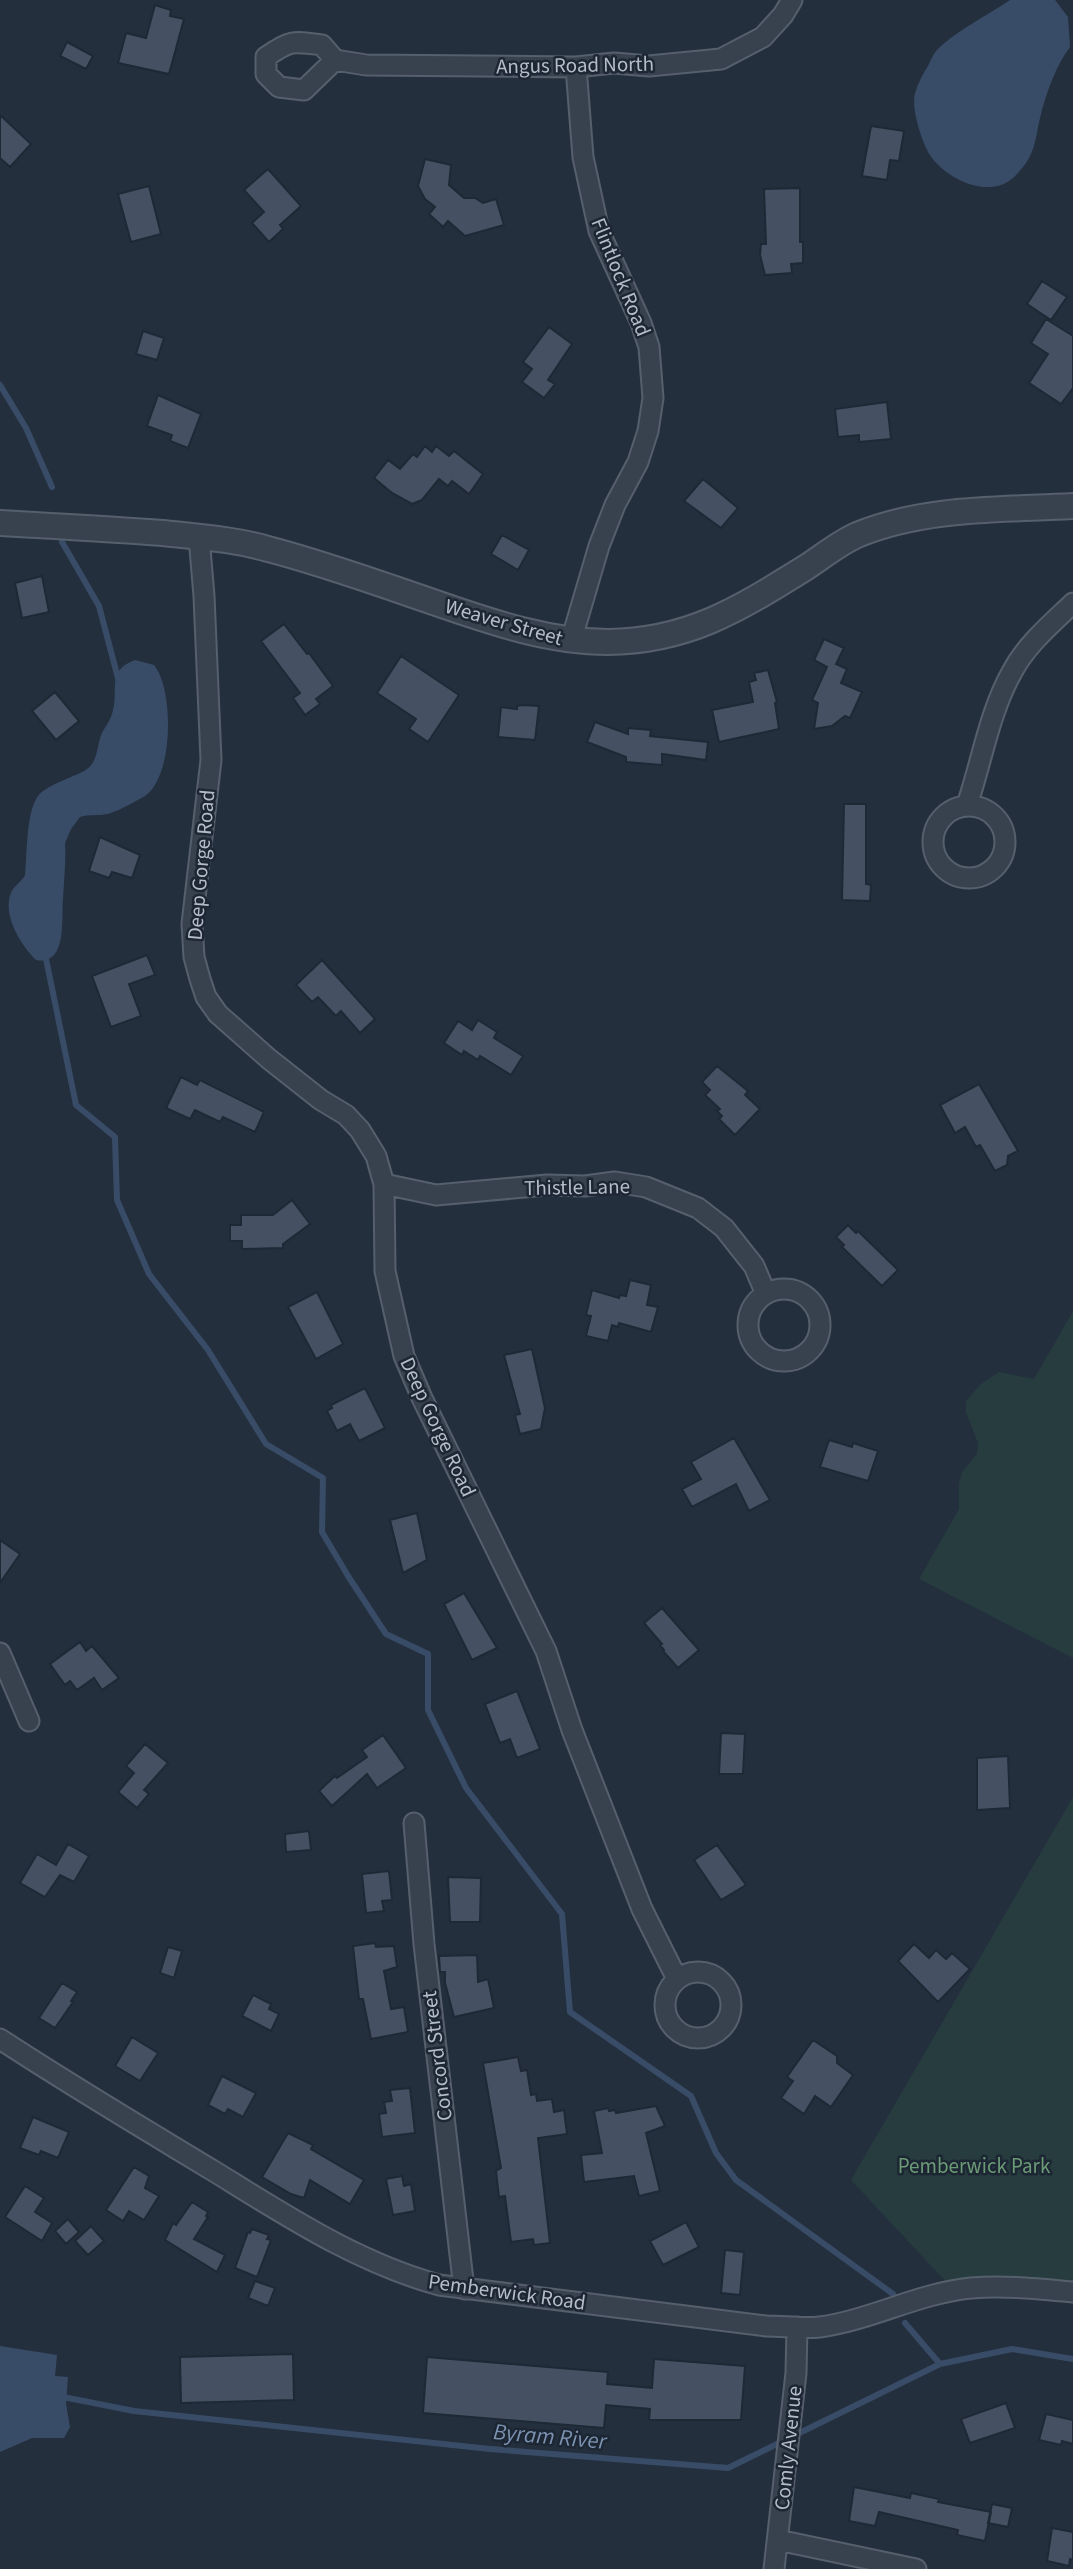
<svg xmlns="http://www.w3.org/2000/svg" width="1073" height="2569" viewBox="0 0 1073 2569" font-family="'Source Sans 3',sans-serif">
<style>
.green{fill:#263c3f}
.water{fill:#394c67}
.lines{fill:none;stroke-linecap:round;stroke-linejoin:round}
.stream{stroke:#394c67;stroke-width:6}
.building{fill:#455162;stroke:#1f2835;stroke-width:2}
.minor-casing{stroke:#565f6c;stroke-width:23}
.tertiary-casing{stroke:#565f6c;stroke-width:28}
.minor{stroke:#38414e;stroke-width:19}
.tertiary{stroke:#38414e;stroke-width:24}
.labels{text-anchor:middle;stroke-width:5;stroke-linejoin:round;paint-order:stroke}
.street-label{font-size:21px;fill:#b4bcc9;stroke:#1d2633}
.park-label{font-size:21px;fill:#6b9a76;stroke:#1d2633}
.water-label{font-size:23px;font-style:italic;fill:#7c92b1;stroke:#1d2633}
</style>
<rect width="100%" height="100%" fill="#242f3e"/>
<path class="green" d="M1073,1311v347l-154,-79 40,-70v-26l3,-11 15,-18 1,-11 -12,-31v-11l15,-17 18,-12 35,7z
M1073,1797v486l-125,1 -97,-104z"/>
<path class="water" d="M1010,0h45l13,17 2,30c-13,17 -22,41 -28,63 -8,29 -4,44 -28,67 -25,24 -71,1 -86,-25 -7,-14 -14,-36 -14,-52 1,-12 8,-24 14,-34 3,-6 6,-14 11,-18 16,-16 52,-35 71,-48z
M135,660l19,5c20,24 20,111 -9,131 -7,4 -30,17 -38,18 -9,2 -18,0 -27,3l-9,12 -6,14c1,19 -1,37 -2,56 -2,19 5,67 -27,61 -15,-15 -34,-45 -25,-67 3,-8 10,-10 14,-18 2,-20 1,-63 13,-79 7,-10 35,-19 46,-25 15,-8 12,-25 18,-38 3,-6 8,-12 10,-19 8,-23 -7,-43 23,-54z
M0,2346l57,9 -2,21 13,1 -2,27 4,23 -6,11h-32l-32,14z"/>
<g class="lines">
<path class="stream" d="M0,385l26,43 26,59
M62,542l37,64 20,76
M45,954l31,151 39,32 2,63 32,74 59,76 58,94 57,34 -1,54 26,44 38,58 42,20v56l38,78 96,126 8,98 121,84 25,57 20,27 157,114
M905,2323l35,41
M58,2396l76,15 356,38 238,19 212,-104 72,-15 61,10"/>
</g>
<path class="building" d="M155,5l16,5 -1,6 14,3 -15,55 -51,-11 8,-30 20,5z
M67,42l26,14 -7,13 -26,-13z
M0,115l31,29 -21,23 -10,-9z
M871,126l33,5 -5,30 -9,-1 -3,20 -25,-4z
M425,159l26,6 -2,20 15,13h11l8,5 13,-4 8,26 -39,11 -17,-15 -5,6 -14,-13 6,-7 -10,-8 -7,-13z
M268,169l33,37 -21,19 3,4 -14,13 -17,-19 12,-11 -20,-22z
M149,186l12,48 -30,8 -13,-48z
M800,188v54h3v21l-12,1 1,9 -27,2 -5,-20 1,-11h5l-2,-55z
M1042,281l25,16 -16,23 -24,-16z
M1046,319l27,17v52l-12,16 -32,-21 19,-29 -17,-11z
M549,327l23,17 -24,36 7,4 -11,14 -22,-16 10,-13 -9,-7z
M143,331l21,7 -7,22 -21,-6z
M158,395l43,19 -13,34 -18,-7 2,-6 -25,-9z
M887,402l4,37 -32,3v-7l-21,2 -3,-28z
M425,446l7,6 4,-6 13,10 5,-5 29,23 -14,20 -17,-13 -4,5 -9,-7 -17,21 -10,4 -20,-11 -18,-15 14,-18 12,9 13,-15 4,3z
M703,479l35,29 -17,20 -37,-27z
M502,535l27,15 -11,20 -27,-16z
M42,576l7,36 -27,6 -7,-35z
M284,624l23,30 2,-1 24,33 -17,13 4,5 -15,11 -12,-17 7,-5 -39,-52z
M824,639l20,9 -8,16 11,5 -6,14 21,9 -12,26 -5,-2 -13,10 -18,3 4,-26 -6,-3 15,-33 -13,-7z
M401,656l58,39 -31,47 -19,-13 7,-10 -39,-26z
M768,670l9,32 -2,1 4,26 -60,13 -7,-32 41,-8 -4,-20 7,-2 -2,-7z
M55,692l24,29 -23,19 -24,-29z
M522,705l17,1 -4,34 -37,-3 3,-30 16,2v-3z
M595,722l33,12v-6l23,2 -1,6 58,6 -2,18 -44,-6v11l-36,-3v-5l-39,-15z
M844,804h22v80l5,1 -1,16 -28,-1z
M100,837l40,18 -8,23 -20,-6 -3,6 -20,-7z
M147,955l8,20 -26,9 12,32 -30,11 -19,-51z
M322,960l53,59 -15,14 -19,-22 -5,5 -18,-19 -6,5 -16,-17z
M478,1020l19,12 -3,6 29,18 -12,19 -31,-19 -2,4 -14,-9 -2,4 -18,-12 14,-22 14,9z
M717,1066l31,25 -3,4 15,14 -25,26 -16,-16 3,-3 -5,-5 3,-2 -15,-14 5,-5 -8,-8z
M181,1077l16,8 3,-5 64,32 -9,20 -32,-15 -3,5 -25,-12 -5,9 -24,-11z
M979,1084l39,67 -10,5 -1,9 -12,6 -15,-26 -4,2 -11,-20 -10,6 -15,-28z
M292,1200l18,24 -27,20v4l-41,1v-8h-12v-16h11v-10h32z
M848,1225l8,8 2,-2 40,39 -16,16 -40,-39 2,-2 -8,-8z
M630,1280l21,5 -4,20 11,2 -7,25 -32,-9 -1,4 -6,-2 -4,16 -22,-5 5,-20 -5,-1 6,-25 27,8 1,-3 6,1z
M317,1292l26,52 -27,15 -28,-52z
M532,1349l13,59 -4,21 -21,5 -5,-19 5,-1 -16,-59z
M365,1388l20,40 -26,13 -9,-17 -13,7 -10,-20 5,-3 -1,-3z
M734,1438l36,62 -21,11 -13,-27 -44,23 -10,-18 19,-10 -10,-17z
M829,1440l23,7 1,-4 25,8 -10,30 -48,-14z
M417,1513l10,47 -24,13 -13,-53z
M0,1540l20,14 -20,29z
M464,1593l33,55 -25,12 -28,-56z
M662,1608l37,42 -21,18 -15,-17 1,-1 -4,-5 2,-1 -18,-21z
M80,1642l6,9 6,-5 27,32 -17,12 -8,-12 -17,12 -7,-9 -5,4 -15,-21z
M517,1691l23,58 -23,9 -7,-19 -10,4 -15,-39z
M721,1733l24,1 -2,40h-24z
M383,1735l23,33 -29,20 -10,-14 -35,32 -13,-15 16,-15 2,2 30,-21 -5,-7z
M145,1744l23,19 -24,27 5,4 -12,14 -19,-16 16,-19 -8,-7z
M1008,1756l2,52 -33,2v-52z
M309,1831l2,19 -25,2 -1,-18z
M68,1844l21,12 -15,26 -14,-7 -15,22 -25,-14 17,-29 19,11z
M717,1845l29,40 -25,15 -27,-40z
M389,1871l3,29 -10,1 2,10 -18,2 -4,-39z
M448,1877l33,1 -1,44h-30z
M375,1943l1,4 18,-1 3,21 -13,4 7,38 13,-2 4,25 -37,7 -8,-40h-4l-6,-53z
M914,1944l15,14 7,-8 10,9 6,-6 18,16 -32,33 -40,-41z
M168,1947l14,4 -8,27 -14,-5z
M477,1955l1,27 10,-3 6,29 -40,9 -9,-34v-11h-5l-1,-16z
M62,1983l15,9 -6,9 2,1 -18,26 -16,-10z
M253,1995l18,9 -2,5 10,5 -8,17 -29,-15z
M132,2037l26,16 -18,28 -25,-15z
M813,2040l24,16v7l16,12 -22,32 -16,-11 -11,18 -23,-16 12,-17 -6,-4z
M518,2057l3,14 6,-1 4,25 5,-1 1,7 15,-2 2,13 10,-2 3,24 -29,4 12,105 -16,2 -1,-6 -22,3 -6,-46 -6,1 -3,-26 5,-3 -18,-105z
M222,2076l34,17 -13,24 -15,-8 -3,5 -17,-9z
M410,2088l5,45 -33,4 -3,-23 7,-1 -2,-11 8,-1 -2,-11z
M656,2106l9,20 -19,7 14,58 -21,5 -5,-20 -50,6 -3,-27 21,-2 -8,-42 14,-3 1,3 6,-1 1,3z
M33,2117l36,15 -11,26 -17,-7 -2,4 -19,-7z
M288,2133l25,12 -2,4 53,31 -14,24 -40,-24 -6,18 -13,-4 -29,-17z
M134,2167l15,9 -4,12 14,8 -15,24 -15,-9 -6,10 -17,-11z
M402,2176l2,10 7,-2 4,27 -22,4 -7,-36z
M25,2186l19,12 -9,14 17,11 -10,18 -37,-24z
M192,2202l16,10 -2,4 2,1 -14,22 31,16 -8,17 -52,-32 8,-17 3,2z
M68,2219l11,13 -13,12 -11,-13z
M686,2222l13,25 -36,18 -13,-24z
M91,2226l13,15 -16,14 -13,-14z
M252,2229l17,6 -2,4 4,1 -14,37 -22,-9 13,-36 2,1z
M725,2250l19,2 -4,43 -19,-2z
M255,2281l20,7 -7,18 -20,-8z
M293,2354l1,46 -113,3 -1,-46z
M427,2357l181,15 -1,12 45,4 2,-29 91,7 -4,54h-92l1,-11 -44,-4 -2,23 -181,-15z
M1006,2403l9,25 -45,15 -9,-24z
M1046,2414l27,6v24l-11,-3 -1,4 -22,-5z
M854,2487l56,11 1,-5 28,6 -1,3 53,10 -6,29 -28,-6 1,-5 -79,-18 -4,14 -26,-5z
M992,2504l20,4 -4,19 -20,-4z
M1052,2528l21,4v28l-3,-1 -1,7 -22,-5z"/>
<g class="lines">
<defs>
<path id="minor" d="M335,60l-31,30 -25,-3 -13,-13v-17c24,-17 27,-16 56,-12l13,15 31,5 210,2 38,-4 35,3 72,-7 42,-22 20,-22 9,-15
M199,537l5,59 7,164 -19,164 2,33 6,22 6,18 12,17 51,45 52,41 25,15 14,15 16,26 8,28 1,87 19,85 18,42 124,253 26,79 70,179 35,70
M571,641l28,-95 16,-41 23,-43 10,-31 5,-33 -4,-51 -8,-24 -42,-92 -16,-74 -7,-90
M967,805c15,-44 22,-92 45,-133 14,-27 39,-48 61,-69
M933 842a36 36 0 1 1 72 0a36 36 0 1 1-72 0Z
M384,1184l52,11 111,-10 38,1 30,-4 31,5 52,21 26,20 30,38 12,28
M748 1325a36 36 0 1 1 72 0a36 36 0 1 1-72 0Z
M0,1653l29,68
M414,1823l10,121 40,345
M665 2005a33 33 0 1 1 66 0a33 33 0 1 1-66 0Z
M0,2039c70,46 141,88 212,131 73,45 144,92 227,115l327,41c18,0 37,3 54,1 51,-7 99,-34 151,-39 33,-3 69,1 102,4
M778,2540l138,29
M774,2569l22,-196 1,-46"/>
<path id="tertiary" d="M0,523c54,3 108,6 163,10 35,4 71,6 105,16 58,15 115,36 171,55 55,19 111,38 169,38 81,-1 131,-33 197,-74 17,-11 34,-25 52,-33 68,-28 144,-25 216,-29"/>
</defs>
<use href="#minor" class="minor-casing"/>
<use href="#tertiary" class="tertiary-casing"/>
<use href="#minor" class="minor"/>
<use href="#tertiary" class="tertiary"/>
</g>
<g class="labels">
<g class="street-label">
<text transform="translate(575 65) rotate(-1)" y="7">Angus Road North</text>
<text transform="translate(621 277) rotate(68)" y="7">Flintlock Road</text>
<text transform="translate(504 622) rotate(16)" y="7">Weaver Street</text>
<text transform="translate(201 865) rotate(-85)" y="7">Deep Gorge Road</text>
<text transform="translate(577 1187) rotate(-1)" y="7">Thistle Lane</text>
<text transform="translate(438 1427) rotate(65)" y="7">Deep Gorge Road</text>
<text transform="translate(437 2056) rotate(-97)" y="7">Concord Street</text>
<text transform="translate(507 2292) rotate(8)" y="7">Pemberwick Road</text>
<text transform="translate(788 2448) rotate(-84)" y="7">Comly Avenue</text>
</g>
<g class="park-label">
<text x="974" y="2173">Pemberwick Park</text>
</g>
<g class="water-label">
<text transform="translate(550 2436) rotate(5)" y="8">Byram River</text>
</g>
</g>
</svg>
